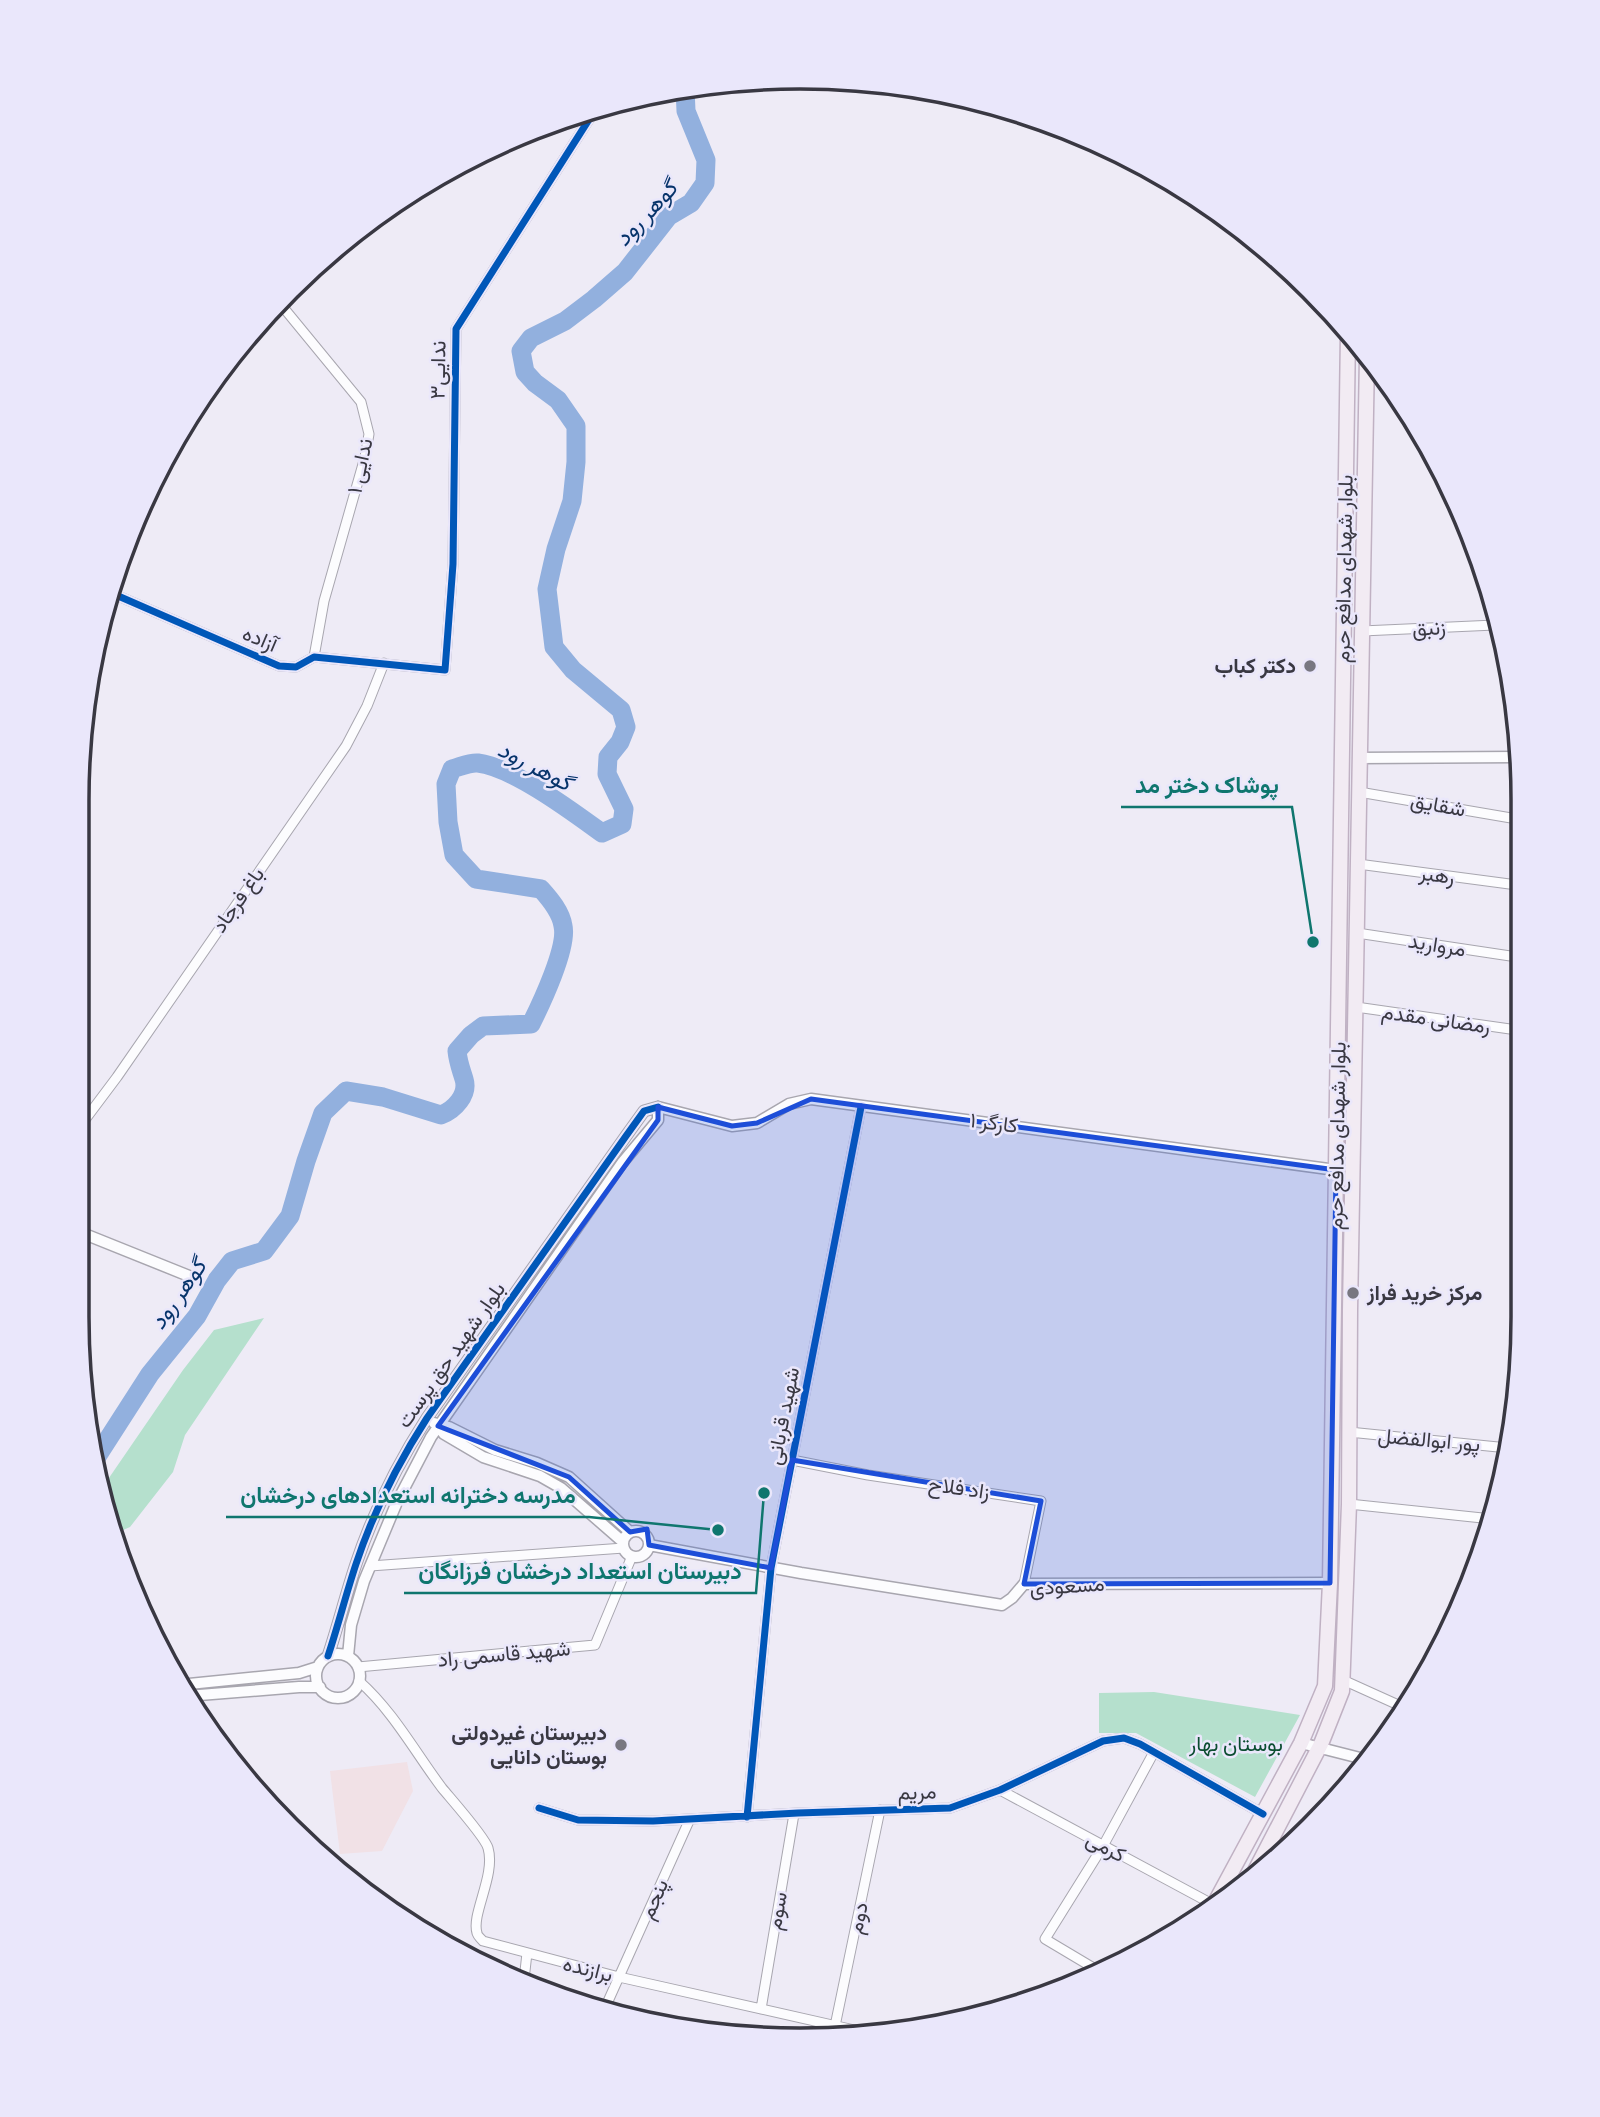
<svg xmlns="http://www.w3.org/2000/svg" width="1600" height="2117" viewBox="0 0 1600 2117" font-family="'Titillium Web',Vazirmatn,sans-serif">
<style>
.education{fill:#f1e1e6}
.green{fill:#b5e0cd}
.lines{fill:none;stroke-linecap:round;stroke-linejoin:round}
.river{stroke:#92b0de;stroke-width:19}
.minor-casing{stroke:#a8a6af;stroke-width:11}
.tertiary-casing{stroke:#a8a6af;stroke-width:13}
.primary-casing{stroke:#c0b1c3;stroke-width:17}
.minor{stroke:#fcfcfe;stroke-width:9}
.tertiary{stroke:#fcfcfe;stroke-width:10}
.primary{stroke:#f2ebf3;stroke-width:14}
.cycleway-casing{stroke:#eae7fb;stroke-width:11}
.cycleway{stroke:#0057b8;stroke-width:7}
.marked{fill:#1d4ed8;fill-opacity:0.2;stroke:#1d4ed8;stroke-width:5;stroke-linejoin:round}
.poi-dot{fill:#787781;stroke:#eae7fb;stroke-width:2.5}
.labels{text-anchor:middle;stroke-width:5;stroke-linejoin:round;paint-order:stroke}
.street-label{font-size:21px;fill:#393842;stroke:#eae7fb}
.poi-label{font-size:21px;font-weight:bold;fill:#393842;stroke:#eae7fb;text-anchor:end}
.park-label{font-size:21px;fill:#0b4d31;stroke:#eae7fb}
.water-label{font-size:23px;font-style:italic;fill:#07346b;stroke:#eae7fb}
.rim{fill:none;stroke:#393842;stroke-width:3.5}
.leader{fill:none;stroke:#0f766e;stroke-width:2.5}
.callout-dot{fill:#0f766e;stroke:#eae7fb;stroke-width:2.5}
.callout-label{font-size:23px;text-anchor:middle;font-weight:bold;fill:#0f766e;stroke:#eae7fb;stroke-width:5;stroke-linejoin:round;paint-order:stroke}
</style>
<rect width="100%" height="100%" fill="#eeebf6"/>
<path class="education" d="M407,1762l6,29 -31,60 -42,3 -10,-83z"/>
<path class="green" d="M264,1318l-79,117 -12,37 -43,55 -16,7 -12,-29 -2,-14 83,-121 31,-40z
M1154,1692l146,23 -45,82 -119,-64h-37v-40z"/>
<g class="lines">
<path class="river" d="M96,1458l54,-84 47,-58 20,-36 15,-19 32,-10 26,-35 16,-55 17,-48 23,-22 37,6 58,18c13,-5 28,-20 23,-36 -3,-10 -6,-17 -7,-28l14,-16 12,-9 48,-2c10,-20 37,-77 32,-98 -2,-14 -13,-27 -22,-37l-65,-10 -22,-24 -6,-33 -2,-38 6,-15c8,-2 18,-7 26,-6 35,4 95,49 124,70l20,-9 2,-15 -17,-35 1,-17 12,-15 6,-15 -5,-17 -48,-40 -19,-23 -7,-58 9,-40 16,-48 4,-39v-36l-18,-26 -23,-17 -10,-11 -4,-21 10,-13 34,-17 29,-22 31,-27 44,-56 22,-13 14,-20 1,-23 -20,-49 -1,-23"/>
<defs>
<path id="minor" d="M278,301l83,101 8,32 -4,23 -41,144 -10,56
M109,592l170,74 17,1 18,-10 131,13 8,-106 3,-235 139,-219
M1362,631l133,-6
M1359,792l158,27
M1358,864l159,21
M1357,933l160,24
M1356,1007l161,23
M78,1129l39,-52 229,-331 21,-40 17,-43
M1349,1432l159,16
M792,1460l76,15 173,26 -17,83
M1349,1504l143,15
M370,1566l254,-18
M358,1667l237,-22 37,-89
M1343,1680l62,28
M359,1681c34,30 56,71 83,107 9,11 43,49 46,60 8,27 -17,66 -11,85 0,2 4,6 6,8l136,36 253,57
M1000,1790l214,115
M539,1808l39,12 75,1 145,-8 152,-5 50,-18 103,-49 21,-3 16,6 123,70
M747,1817l24,-249 90,-461
M1097,1970l-52,-31 58,-93 51,-94
M524,1980l3,-27
M605,2008l84,-187
M761,2009l33,-195
M835,2026l45,-216"/>
<path id="tertiary" d="M1359,758l158,-1
M658,1107l74,19 25,-3 32,-19 22,-5 525,71
M77,1231l112,45
M434,1423l15,4 46,23 42,13 32,14 61,55
M438,1426l6,8 39,23 57,19 21,12 62,54
M623 1544a13 13 0 1 1 26 0a13 13 0 1 1-26 0Z
M649,1545l152,28 201,32 10,-7 12,-14 306,-1
M316 1676a22 22 0 1 1 44 0a22 22 0 1 1-44 0Z
M328,1656c10,-30 18,-62 28,-92 17,-51 42,-101 71,-146l199,-282 18,-25 14,-4
M348,1656l3,-31 13,-44 33,-79 34,-65 191,-274 36,-43v-13
M179,1685l120,-12 19,-6
M187,1696l112,-9h21
M1301,1743l67,17"/>
<path id="primary" d="M1255,1871l66,-127 21,-53 7,-187 1,-194 17,-954
M1211,1910l90,-167 24,-57 5,-103 18,-1250"/>
</defs>
<use href="#minor" class="minor-casing"/>
<use href="#tertiary" class="tertiary-casing"/>
<use href="#primary" class="primary-casing"/>
<use href="#minor" class="minor"/>
<use href="#tertiary" class="tertiary"/>
<use href="#primary" class="primary"/>
<defs>
<path id="cycleway" d="M109,592l170,74 17,1 18,-10 131,13 8,-106 3,-235 139,-219
M328,1656c10,-30 18,-62 28,-92 17,-51 42,-101 71,-146l199,-282 18,-25 14,-4
M539,1808l39,12 75,1 145,-8 152,-5 50,-18 103,-49 21,-3 16,6 123,70
M747,1817l24,-249 90,-461"/>
</defs>
<use href="#cycleway" class="cycleway-casing"/>
<use href="#cycleway" class="cycleway"/>
</g>
<path class="marked" d="M811,1099l525,71 -6,413 -306,1 17,-83 -249,-41 -21,108 -122,-23 -2,-16 -17,3 -61,-55 -131,-51 220,-306v-13l74,19 25,-3z"/>
<g class="poi-dot">
<circle cx="1310" cy="666" r="7"/>
<circle cx="1353" cy="1293" r="7"/>
<circle cx="621" cy="1745" r="7"/>
</g>
<g class="labels">
<g class="street-label">
<text transform="translate(438 370) rotate(-89)" y="7">ندایی۳</text>
<text transform="translate(360 466) rotate(-78)" y="7">ندایی ۱</text>
<text transform="translate(1344 569) rotate(-89)" y="7">بلوار شهدای مدافع حرم</text>
<text transform="translate(1429 628) rotate(-3)" y="7">زنبق</text>
<text transform="translate(260 639) rotate(23)" y="7">آزاده</text>
<text transform="translate(1438 805) rotate(10)" y="7">شقایق</text>
<text transform="translate(1437 875) rotate(8)" y="7">رهبر</text>
<text transform="translate(238 900) rotate(-55)" y="7">باغ فرجاد</text>
<text transform="translate(1437 945) rotate(9)" y="7">مروارید</text>
<text transform="translate(1436 1019) rotate(8)" y="7">رمضانی مقدم</text>
<text transform="translate(994 1123) rotate(7)" y="7">کارگر ۱</text>
<text transform="translate(1337 1136) rotate(-89)" y="7">بلوار شهدای مدافع حرم</text>
<text transform="translate(451 1355) rotate(-55)" y="7">بلوار شهید حق پرست</text>
<text transform="translate(783 1416) rotate(-79)" y="7">شهید قربانی</text>
<text transform="translate(1429 1440) rotate(5)" y="7">پور ابوالفضل</text>
<text transform="translate(959 1488) rotate(8)" y="7">زاد فلاح</text>
<text transform="translate(1067 1586) rotate(-4)" y="7">مسعودی</text>
<text transform="translate(504 1654) rotate(-5)" y="7">شهید قاسمی راد</text>
<text transform="translate(917 1792) rotate(-2)" y="7">مریم</text>
<text transform="translate(1106 1847) rotate(28)" y="7">کرمی</text>
<text transform="translate(654 1899) rotate(-66)" y="7">پنجم</text>
<text transform="translate(777 1911) rotate(-80)" y="7">سوم</text>
<text transform="translate(858 1918) rotate(-78)" y="7">دوم</text>
<text transform="translate(588 1969) rotate(14)" y="7">برازنده</text>
</g>
<g class="poi-label">
<text x="1296" y="673">دکتر کباب</text>
<text x="1367" y="1300" text-anchor="start">مرکز خرید فراز</text>
<text x="607" y="1740">دبیرستان غیردولتی<tspan x="607" dy="24">بوستان دانایی</tspan></text>
</g>
<g class="park-label">
<text x="1236" y="1751">بوستان بهار</text>
</g>
<g class="water-label">
<text transform="translate(646 213) rotate(-47)" y="8">گوهر رود</text>
<text transform="translate(535 766) rotate(28)" y="8">گوهر رود</text>
<text transform="translate(178 1294) rotate(-55)" y="8">گوهر رود</text>
</g>
</g>
<path d="M0 0H1600V2117H0ZM800 89H800A711 711 0 0 1 1511 800V1317A711 711 0 0 1 800 2028H800A711 711 0 0 1 89 1317V800A711 711 0 0 1 800 89Z" fill="#eae7fb" fill-rule="evenodd"/>
<path class="rim" d="M800 89H800A711 711 0 0 1 1511 800V1317A711 711 0 0 1 800 2028H800A711 711 0 0 1 89 1317V800A711 711 0 0 1 800 89Z"/>
<path class="leader" d="M1313 942L1292 807H1121M718 1530L589 1517H226M764 1493L756 1593H404"/>
<g class="callout-dot">
<circle cx="1313" cy="942" r="7"/>
<circle cx="718" cy="1530" r="7"/>
<circle cx="764" cy="1493" r="7"/>
</g>
<g class="callout-label">
<text x="1207" y="793">پوشاک دختر مد</text>
<text x="408" y="1503">مدرسه دخترانه استعدادهای درخشان</text>
<text x="580" y="1579">دبیرستان استعداد درخشان فرزانگان</text>
</g>
</svg>
